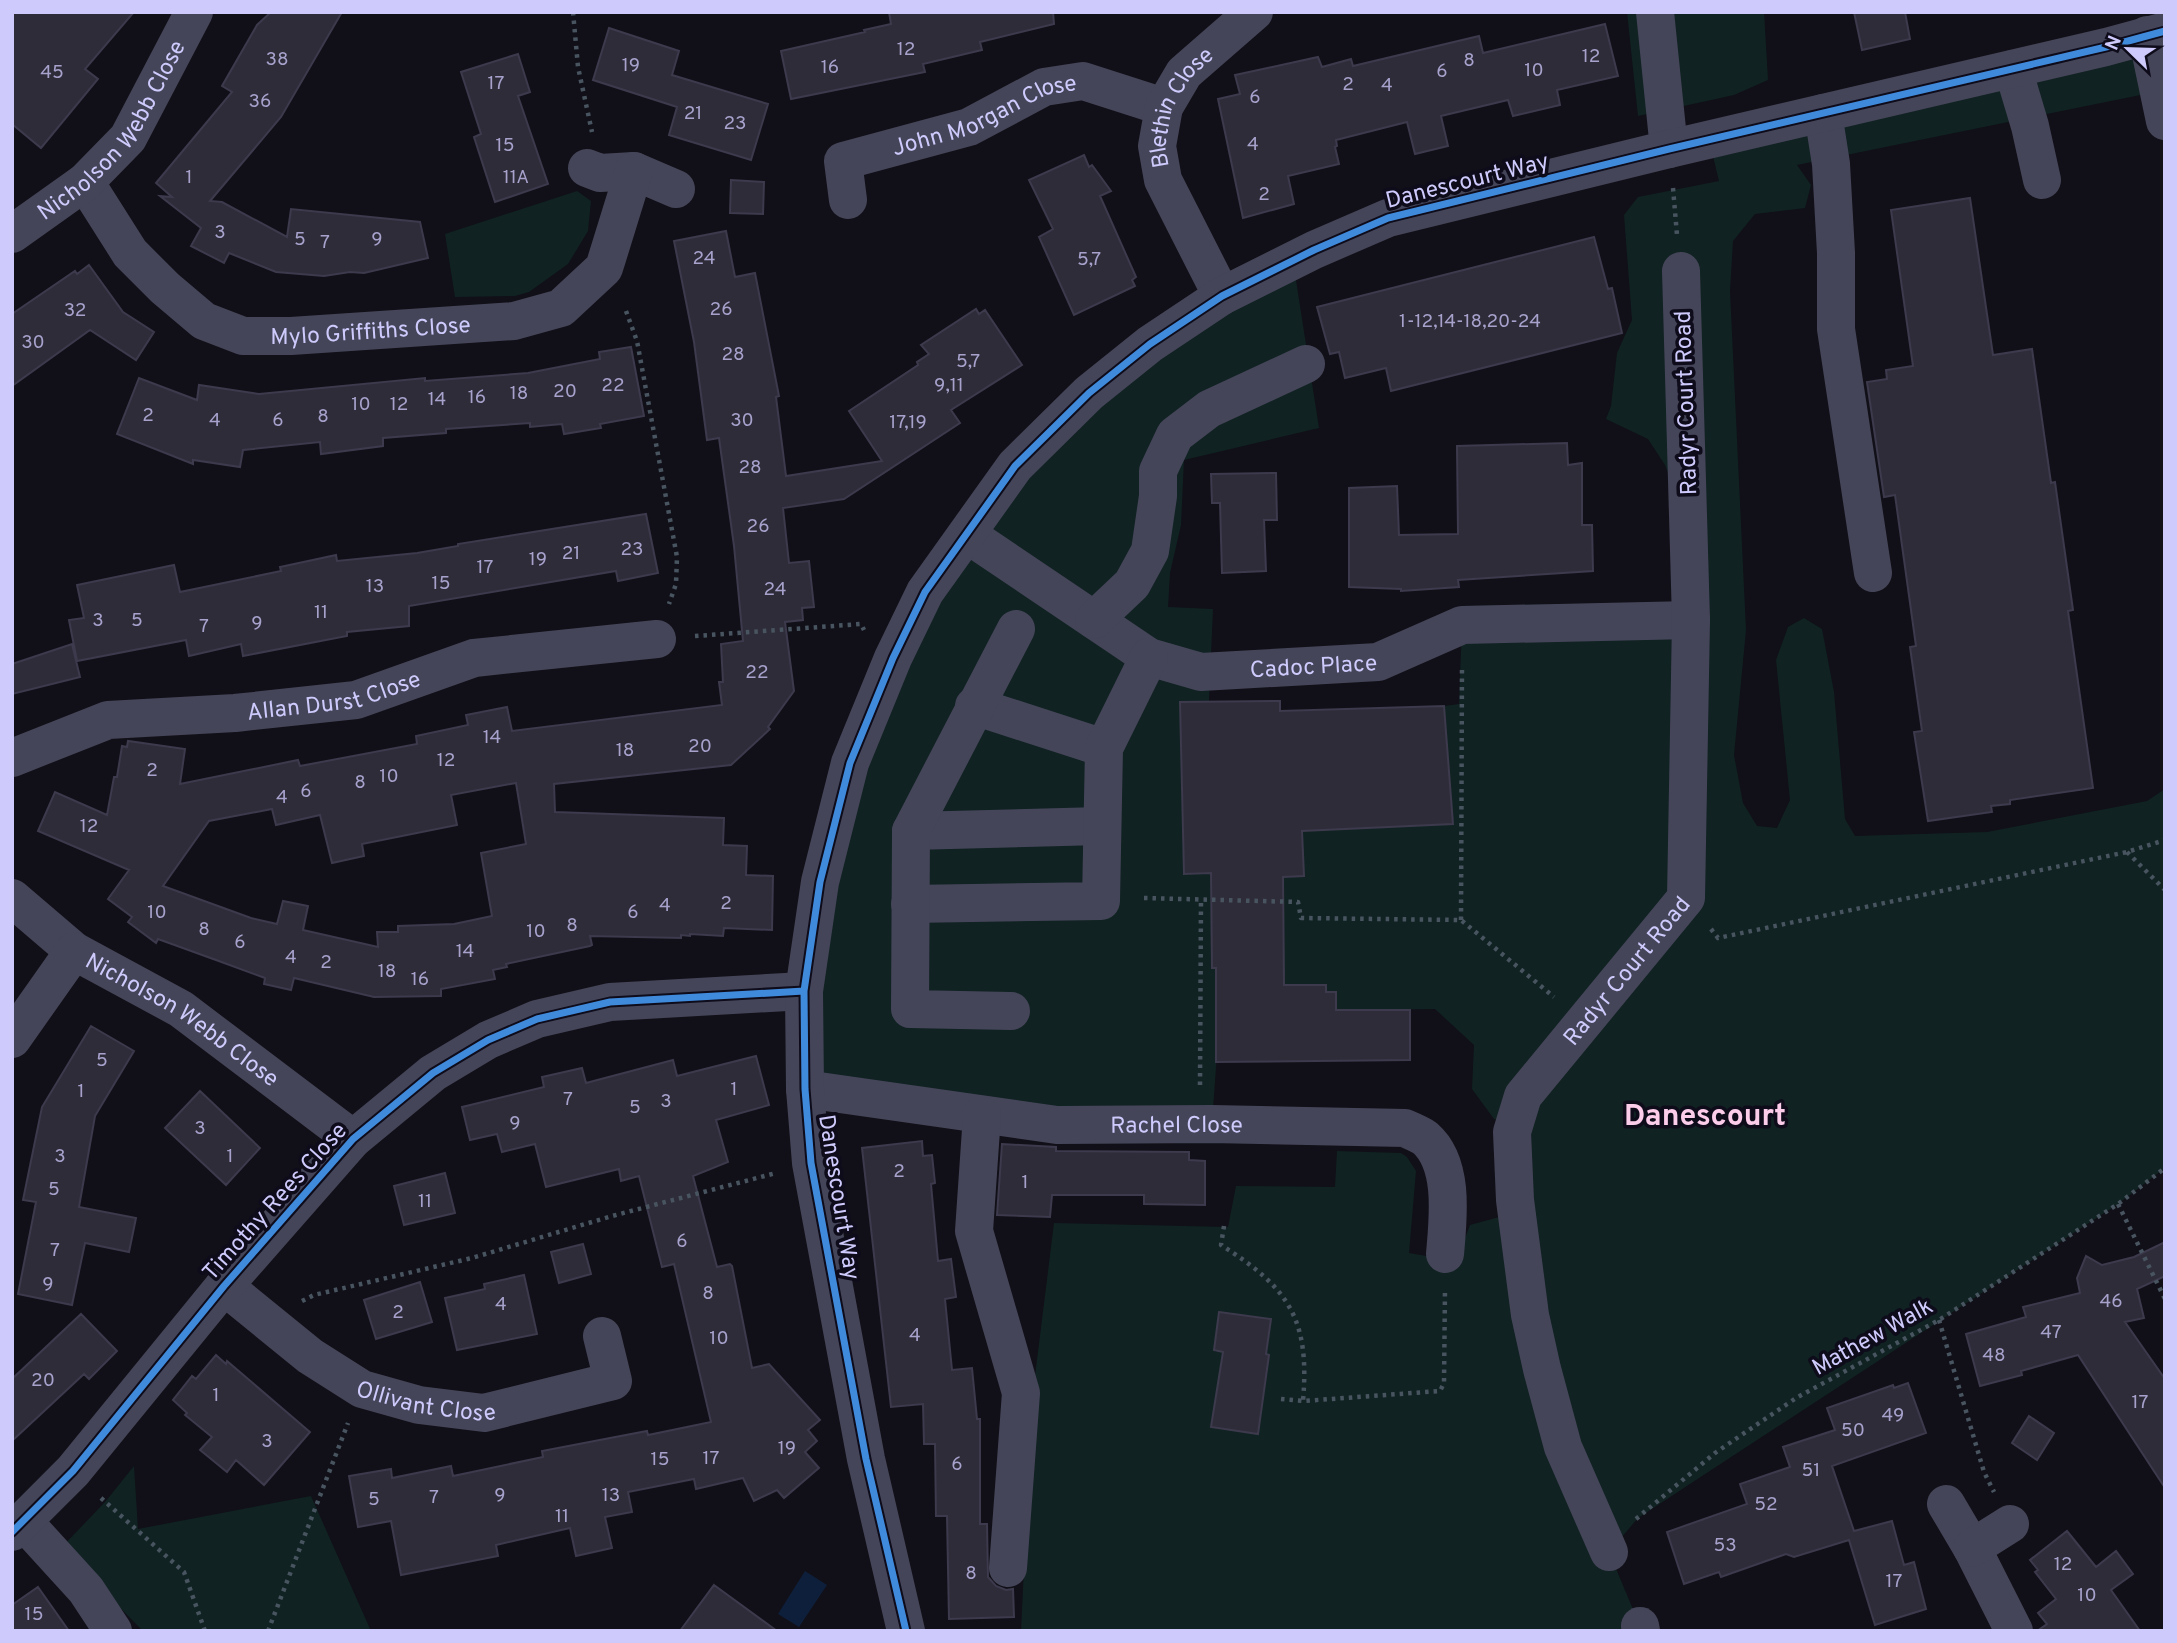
<svg xmlns="http://www.w3.org/2000/svg" width="2177" height="1643" viewBox="0 0 2177 1643" font-family="Overpass,sans-serif">
<style>
.green{fill:#102222}
.water{fill:#0e1f3b}
.building{fill:#2f2c3a;stroke:#3c3a4c;stroke-width:2;fill-rule:evenodd}
.lines{fill:none;stroke-linecap:round;stroke-linejoin:round}
.path{stroke:#485560;stroke-width:4.5;stroke-dasharray:3.5 5;stroke-linecap:butt}
.minor{stroke:#454559;stroke-width:38}
.cycleway-casing{stroke:#0e0c1b;stroke-width:11}
.cycleway{stroke:#408adc;stroke-width:7}
.labels{text-anchor:middle;stroke-width:7;stroke-linejoin:round;paint-order:stroke}
.number-label{font-size:19px;fill:#a6a2cc}
.street-label{font-size:23px;fill:#cecafc;stroke:#0e0c1b}
.district-label{font-size:30px;font-weight:bold;fill:#fccceb;stroke:#0e0c1b}
</style>
<rect width="100%" height="100%" fill="#111018"/>
<path class="green" d="M1627,12h137l4,68 -34,15 -96,21z
M2147,35l18,55 -368,75 14,20 -6,23 -50,6 -22,27 -3,50 16,339 -12,125 9,48 14,23 20,2 13,-28 -14,-140 12,-33 16,-9 18,11 12,63 11,127 10,17 132,-4 160,-31 18,-12v379l-47,36 -480,314 -29,34 31,74 -16,5h-603l11,-231 22,-177 174,4 8,-41 99,1 2,-36 64,2 6,4 9,14 -7,82 23,4 28,-6 10,-26 55,-15 -11,-84 -20,-7 -22,-30 2,-44 -39,-36 -99,1v-18h-10v-7h-42l-1,-68 -71,51h11l-11,156 -407,-35 45,-326 165,-297 278,-205 26,167 -135,32 -3,65 -11,48 -2,34 45,2 -4,92 -29,1 4,171 83,-1 1,6 36,-2 -2,-45 151,-7 -9,-118 15,-2 3,-79 -2,-19 220,-4v-99l-15,-38 -17,-26 -42,-20 5,-13 6,-53 15,-33 -8,-105 14,-18 81,-16 -10,-41z
M577,191l14,10 -3,30 -20,33 -39,28 -14,4 -60,1 -10,-63z
M134,1466l4,63 173,-33 60,135h-228l-82,-83 44,-46z"/>
<path class="water" d="M805,1571l22,14 -28,42 -21,-13z"/>
<path class="building" d="M12,12h122l-49,57 13,10 -57,69 -29,-24z
M271,12h71l-61,105 -71,84 12,1 65,35 4,-28 129,13 8,36 -64,15 -14,-1 -26,4 -48,-4 -47,-19 -5,10 -33,-17 10,-18 -41,-32 12,1 -16,-14 76,-91 -10,-6 35,-61z
M889,12h164l1,12 -74,18 2,8 -59,14 2,8 -134,27 -10,-48 84,-19 -1,-2 27,-6z
M1854,12h51l5,27 -48,11z
M1605,24l13,52 -61,14 3,15 -47,11 -5,-16 -67,16 7,30 -33,8 -8,-32 -71,18 1,6 -2,1 4,17 -51,12 6,28 -51,14 -25,-119 22,-5 -5,-19 83,-18 4,10 29,-8 2,7 126,-30 4,17z
M609,28l70,23 -7,24 96,29 -17,56 -82,-25 8,-28 -84,-27z
M518,54l12,38 -12,4 30,88 -53,18 -21,-65 7,-3 -20,-62z
M1084,155l5,12 3,-2 19,26 -11,5 36,81 -4,3 3,6 -61,29 -35,-78 14,-8 -24,-49z
M731,180l33,2 -1,32 -33,-1z
M1970,198l23,157 39,-6 19,134 4,-1 18,128 -5,1 25,177 -83,12v4l-19,2 1,6 -64,9 -14,-89 8,-1 -12,-84 6,-1 -21,-151 -11,2 -17,-115 20,-3 -1,-9 27,-4 -22,-156z
M726,231l9,46 20,-4 24,123 -3,1 10,79 96,-15 -33,-50 69,-46 -1,-3 12,-8 -8,-9 55,-36 3,5 6,-4 37,55 -71,45 9,13 -116,76 -61,9 6,55 20,-2 5,46 -12,1 1,12 -18,2 9,69 -26,36 2,2 -39,36 -177,19 1,28 169,6 -1,27 24,1 -1,29 27,1 -1,54 -48,-2 -1,8 -33,-2v2l-9,-1v3l-91,-2 2,9 -2,1 -84,18 1,3 -14,3 2,9 -54,10v7l-67,1 -80,-19 -3,12 -27,-6 1,-6 -49,-18 -58,-21 -2,4 -28,-21 4,-5 -24,-18 21,-29 -91,-39 17,-39 52,23 7,-38h3l5,-31 5,1 1,-6 57,8 -5,35 118,-24 2,6 117,-22 -1,-8 52,-11 -2,-10 41,-8 5,24 210,-26 -3,-23h4l-2,-38 22,-3 -9,-95 -15,-108 -12,2 -13,-98 -20,-101zM516,783l10,61 -45,9 11,63 -38,8 -56,2v6h-21l1,15 -75,-17 5,-24 -25,-5 -6,23 -26,-6 -88,-32 46,-65 63,-12 4,16 44,-10 12,48 32,-7 -2,-12 95,-19 -6,-30z
M1594,237l14,52 4,-1 10,45 -231,58 -5,-23 -41,10 -6,-26 -9,2 -13,-47z
M89,265l34,47 31,20 -18,28 -46,-30 -78,56v-72l63,-43 2,3z
M631,347l13,69 -44,8 1,4 -37,6 -2,-10 -32,3v-4l-84,6v4l-63,5v8l-62,8 -1,-12 -77,8 -3,17 -47,-7v4l-76,-30 22,-56 58,22 2,-15 60,9 166,-16v3l103,-8 72,-14 -1,-7z
M1567,443l1,22 14,-2v62h10l1,46 -135,9 1,7 -58,4v-2l-52,-2v-99l48,-2 2,49 59,-1 -1,-88z
M1276,473l1,47h-13l2,51 -44,2 -2,-70h-8l-1,-29z
M646,514l12,59 -40,8 -2,-10 -207,35v20l-62,6v4l-104,20 -2,-12 -52,12 -3,-16 -109,21 -8,-41 15,-2 -7,-33 97,-20 6,27 101,-21 -1,-4 56,-12 1,6 80,-8 41,-7v-2z
M72,644l8,33 -68,17v-30z
M1280,701v10l164,-5 9,118 -151,7 2,45 -21,1 1,108h42v7h10v18h74v50l-194,2v-94h-4l-1,-95 -27,1 -4,-172z
M91,1026l43,25 -39,65 -16,91 57,11 -7,34 -44,-9 -13,62 -54,-11 18,-92 -13,-2 19,-93z
M756,1056l13,49 -53,15 12,42 -35,14 24,91 13,-3 2,2 20,102 17,-4 51,56 -12,10 9,11 -12,11 14,16 -35,30 -7,-8 -23,11 -11,-23 -47,11 -2,-10 -66,13 4,20 -27,5 7,31 -36,8 -6,-28 -74,17 2,11 -97,19 -10,-54 -33,6 -9,-51 42,-7 1,9 59,-12 2,10 90,-19 -1,-6 105,-20 1,4 63,-13 -37,-158 -12,3 -23,-91 -18,5 -2,-12 -73,18 -11,-43 -33,8 -5,-18 -27,6 -8,-33 82,-20 -2,-10 40,-9 4,15 87,-23 4,16z
M200,1091l60,57 -34,37 -61,-57z
M922,1141l1,15 9,-1 3,28 -4,1 7,77 13,-2 5,38 -11,2 7,71 20,-2 5,51h3v105h7l1,53 8,9 10,4 7,-1 1,28 -65,2 -2,-103h-11l-1,-72h-11l-1,-40 -32,3 -29,-259z
M1002,1144l54,3v4l133,1v8l16,1v44l-61,-1v-9h-92l-2,22 -53,-2z
M445,1173l10,40 -51,12 -10,-39z
M2165,1242v34l-28,13 7,29 -19,4 40,57v109l-87,-133 -57,16 1,4 -42,11 -14,-52 60,-17 -3,-10 57,-14 -3,-15 9,-22 16,9 32,-8z
M583,1244l8,30 -32,9 -8,-31z
M524,1275l13,59 -80,16 -12,-52 40,-9 -1,-5z
M420,1282l12,40 -56,17 -12,-39z
M1219,1312l52,7 -5,35 3,1 -11,79 -47,-7 12,-75 -9,-2z
M81,1314l36,37 -28,28 -5,-5 -72,67v-62z
M216,1355l10,9 1,-3 83,71 -46,53 -28,-25 -9,12 -27,-22 12,-13 -27,-22 2,-2 -14,-13 19,-24 4,3z
M1908,1383l18,50 -94,33 22,65 38,-10 12,44 10,-3 12,47 -51,16 -26,-85 -55,17 -8,-3 -65,23 -2,-5 -35,12 -17,-52 80,-28 -7,-20 50,-17 -7,-20 52,-17 -8,-22 66,-23 1,3z
M2029,1416l25,17 -17,27 -25,-17z
M2067,1531l29,36 20,-16 17,23 -22,16 29,41h-103l10,-7 -9,-11 18,-14 -21,-27 3,-2 -8,-10z
M714,1585l63,46h-97z
M38,1587l31,44h-57v-26z"/>
<g class="lines">
<path class="path" d="M573,12l5,55 14,65
M1673,188l4,47
M626,311l11,30 40,216 -1,27 -7,20
M695,636l166,-12 3,6
M2127,852l38,38
M1144,898l154,4 3,16 160,2 93,77
M1461,920l1,-255
M1711,929l7,9 409,-86 38,-12
M1200,1085l1,-186
M2118,1204l47,95
M1224,1226l-3,19c68,43 89,74 82,156
M302,1301l12,-6 158,-37 140,-42 164,-43
M1939,1320l45,152 10,20
M1281,1399l22,2 137,-10 4,-8 1,-94
M101,1498l83,74 21,59
M1636,1519l79,-66 81,-55 143,-78 179,-116 47,-36
M268,1631l80,-208"/>
<g class="minor">
<path d="M1655,12l14,137"/>
<path d="M2147,35l18,86"/>
<path d="M2013,69l17,57 12,54"/>
<path d="M1823,113l8,51 5,89v76l37,244"/>
<path d="M587,168l13,5 34,-2 42,18"/>
<path id="s1" d="M85,182l45,71 35,35 39,33 39,15h48l223,-15 47,-13 43,-40 30,-97"/>
<path id="s2" d="M848,200l-5,-39 126,-34 75,-40 39,-6 81,26"/>
<path id="s3" d="M12,234l73,-52 43,-44 66,-126"/>
<path id="s4" d="M1222,296l-59,-116 -6,-34 7,-39 20,-34 70,-61"/>
<path id="s5" d="M968,535l181,122 52,15 177,-10 84,-37 229,-5"/>
<path d="M1094,620l38,-36 18,-33 8,-55v-25l17,-36 34,-26 97,-45"/>
<path d="M974,706l130,42"/>
<path id="s6" d="M12,758l96,-38 127,-7 121,-13 118,-42 183,-19"/>
<path d="M911,831l190,-5"/>
<path id="s7" d="M12,898l62,53 107,58 172,130"/>
<path d="M910,904l191,-3 3,-153 45,-91"/>
<path d="M1011,1011l-101,-2 1,-178 105,-202"/>
<path d="M12,1039l62,-88"/>
<path id="s8" d="M805,1089l252,36 155,-1 193,4c6,3 14,6 20,10 30,26 23,81 20,116"/>
<path d="M982,1115l-8,116 47,162 -13,175"/>
<path id="s9" d="M224,1286l86,70 52,33 57,16 65,8 129,-32 -11,-45"/>
<path d="M1946,1504l26,44 42,83"/>
<path d="M24,1522l62,68 27,41"/>
<path d="M12,1532l61,-61 151,-185 129,-147 80,-66 55,-33 49,-21 73,-17 194,-11"/>
<path d="M1972,1548l38,-24"/>
<path id="s10" d="M1609,1552l-46,-105 -21,-78 -12,-54 -15,-115 -3,-68 11,-36 163,-198 5,-278 -10,-349"/>
<path d="M1640,1626l1,5"/>
<path d="M906,1631l-40,-172 -55,-296 -6,-74 -1,-98 16,-109 30,-119 43,-105 32,-66 90,-126 74,-73 61,-49 72,-48 92,-46 74,-32 281,-69 437,-102 59,-16"/>
</g>
<defs>
<path id="cycleway" d="M12,1532l61,-61 151,-185 129,-147 80,-66 55,-33 49,-21 73,-17 194,-11
M906,1631l-40,-172 -55,-296 -6,-74 -1,-98 16,-109 30,-119 43,-105 32,-66 90,-126 74,-73 61,-49 72,-48 92,-46 74,-32 281,-69 437,-102 59,-16"/>
</defs>
<use href="#cycleway" class="cycleway-casing"/>
<use href="#cycleway" class="cycleway"/>
</g>
<g class="labels">
<g class="number-label">
<text x="906" y="55">12</text>
<text x="1591" y="62">12</text>
<text x="277" y="65">38</text>
<text x="1469" y="66">8</text>
<text x="631" y="71">19</text>
<text x="830" y="73">16</text>
<text x="1534" y="76">10</text>
<text x="1442" y="77">6</text>
<text x="52" y="78">45</text>
<text x="496" y="89">17</text>
<text x="1348" y="90">2</text>
<text x="1387" y="91">4</text>
<text x="1255" y="103">6</text>
<text x="260" y="107">36</text>
<text x="693" y="119">21</text>
<text x="735" y="129">23</text>
<text x="1253" y="150">4</text>
<text x="505" y="151">15</text>
<text x="189" y="183">1</text>
<text x="516" y="183">11A</text>
<text x="1264" y="200">2</text>
<text x="220" y="238">3</text>
<text x="300" y="245">5</text>
<text x="377" y="245">9</text>
<text x="325" y="248">7</text>
<text x="704" y="264">24</text>
<text x="1089" y="265">5,7</text>
<text x="721" y="315">26</text>
<text x="75" y="316">32</text>
<text x="1470" y="327">1-12,14-18,20-24</text>
<text x="33" y="348">30</text>
<text x="733" y="360">28</text>
<text x="968" y="367">5,7</text>
<text x="613" y="391">22</text>
<text x="949" y="391">9,11</text>
<text x="565" y="397">20</text>
<text x="519" y="399">18</text>
<text x="477" y="403">16</text>
<text x="437" y="405">14</text>
<text x="361" y="410">10</text>
<text x="399" y="410">12</text>
<text x="148" y="421">2</text>
<text x="323" y="422">8</text>
<text x="215" y="426">4</text>
<text x="278" y="426">6</text>
<text x="742" y="426">30</text>
<text x="908" y="428">17,19</text>
<text x="750" y="473">28</text>
<text x="758" y="532">26</text>
<text x="632" y="555">23</text>
<text x="571" y="559">21</text>
<text x="538" y="565">19</text>
<text x="485" y="573">17</text>
<text x="441" y="589">15</text>
<text x="375" y="592">13</text>
<text x="775" y="595">24</text>
<text x="321" y="618">11</text>
<text x="98" y="626">3</text>
<text x="137" y="626">5</text>
<text x="257" y="629">9</text>
<text x="204" y="632">7</text>
<text x="757" y="678">22</text>
<text x="492" y="743">14</text>
<text x="700" y="752">20</text>
<text x="625" y="756">18</text>
<text x="446" y="766">12</text>
<text x="152" y="776">2</text>
<text x="389" y="782">10</text>
<text x="360" y="788">8</text>
<text x="306" y="797">6</text>
<text x="282" y="803">4</text>
<text x="89" y="832">12</text>
<text x="726" y="909">2</text>
<text x="665" y="911">4</text>
<text x="157" y="918">10</text>
<text x="633" y="918">6</text>
<text x="572" y="931">8</text>
<text x="204" y="935">8</text>
<text x="536" y="937">10</text>
<text x="240" y="948">6</text>
<text x="465" y="957">14</text>
<text x="291" y="963">4</text>
<text x="326" y="968">2</text>
<text x="387" y="977">18</text>
<text x="420" y="985">16</text>
<text x="102" y="1066">5</text>
<text x="734" y="1095">1</text>
<text x="81" y="1097">1</text>
<text x="568" y="1105">7</text>
<text x="666" y="1107">3</text>
<text x="635" y="1113">5</text>
<text x="515" y="1129">9</text>
<text x="200" y="1134">3</text>
<text x="60" y="1162">3</text>
<text x="230" y="1162">1</text>
<text x="899" y="1177">2</text>
<text x="1025" y="1188">1</text>
<text x="54" y="1195">5</text>
<text x="425" y="1207">11</text>
<text x="682" y="1247">6</text>
<text x="55" y="1256">7</text>
<text x="48" y="1290">9</text>
<text x="708" y="1299">8</text>
<text x="2111" y="1307">46</text>
<text x="501" y="1310">4</text>
<text x="398" y="1318">2</text>
<text x="2051" y="1338">47</text>
<text x="915" y="1341">4</text>
<text x="719" y="1344">10</text>
<text x="1994" y="1361">48</text>
<text x="43" y="1386">20</text>
<text x="216" y="1401">1</text>
<text x="2140" y="1408">17</text>
<text x="1893" y="1421">49</text>
<text x="1853" y="1436">50</text>
<text x="267" y="1447">3</text>
<text x="787" y="1454">19</text>
<text x="711" y="1464">17</text>
<text x="660" y="1465">15</text>
<text x="957" y="1470">6</text>
<text x="1811" y="1476">51</text>
<text x="500" y="1501">9</text>
<text x="611" y="1501">13</text>
<text x="434" y="1503">7</text>
<text x="374" y="1505">5</text>
<text x="1766" y="1510">52</text>
<text x="562" y="1522">11</text>
<text x="1725" y="1551">53</text>
<text x="2063" y="1570">12</text>
<text x="971" y="1579">8</text>
<text x="1894" y="1587">17</text>
<text x="2087" y="1601">10</text>
<text x="34" y="1620">15</text>
</g>
<g class="street-label">
<text dy="8" stroke="none"><textPath href="#s4" startOffset="210">Blethin Close</textPath></text>
<text dy="8" stroke="none"><textPath href="#s2" startOffset="189">John Morgan Close</textPath></text>
<text dy="8" stroke="none"><textPath href="#s3" startOffset="147">Nicholson Webb Close</textPath></text>
<text transform="translate(1467 180) rotate(-14)" y="8">Danescourt Way</text>
<text dy="8" stroke="none"><textPath href="#s1" startOffset="354">Mylo Griffiths Close</textPath></text>
<text transform="translate(1685 403) rotate(-92)" y="8">Radyr Court Road</text>
<text dy="8" stroke="none"><textPath href="#s5" startOffset="385">Cadoc Place</textPath></text>
<text dy="8" stroke="none"><textPath href="#s6" startOffset="331">Allan Durst Close</textPath></text>
<text dy="8" stroke="none"><textPath href="#s10" startOffset="635">Radyr Court Road</textPath></text>
<text dy="8" stroke="none"><textPath href="#s7" startOffset="210">Nicholson Webb Close</textPath></text>
<text dy="8" stroke="none"><textPath href="#s8" startOffset="374">Rachel Close</textPath></text>
<text transform="translate(840 1197) rotate(81)" y="8">Danescourt Way</text>
<text transform="translate(274 1201) rotate(-48)" y="8">Timothy Rees Close</text>
<text transform="translate(1872 1336) rotate(-29)" y="8">Mathew Walk</text>
<text dy="8" stroke="none"><textPath href="#s9" startOffset="238">Ollivant Close</textPath></text>
</g>
<g class="district-label">
<text x="1705" y="1125">Danescourt</text>
</g>
</g>
<rect width="2177" height="1643" fill="none" stroke="#cecafc" stroke-width="28"/>
<g transform="translate(2128 49) rotate(293)" stroke="#0e0c1b" stroke-width="5" paint-order="stroke">
<path d="M0-5L12 26L0 18L-12 26Z" fill="#cecafc"/>
<text y="-10" font-size="19" font-weight="bold" text-anchor="middle" fill="#cecafc">N</text>
</g>
</svg>
